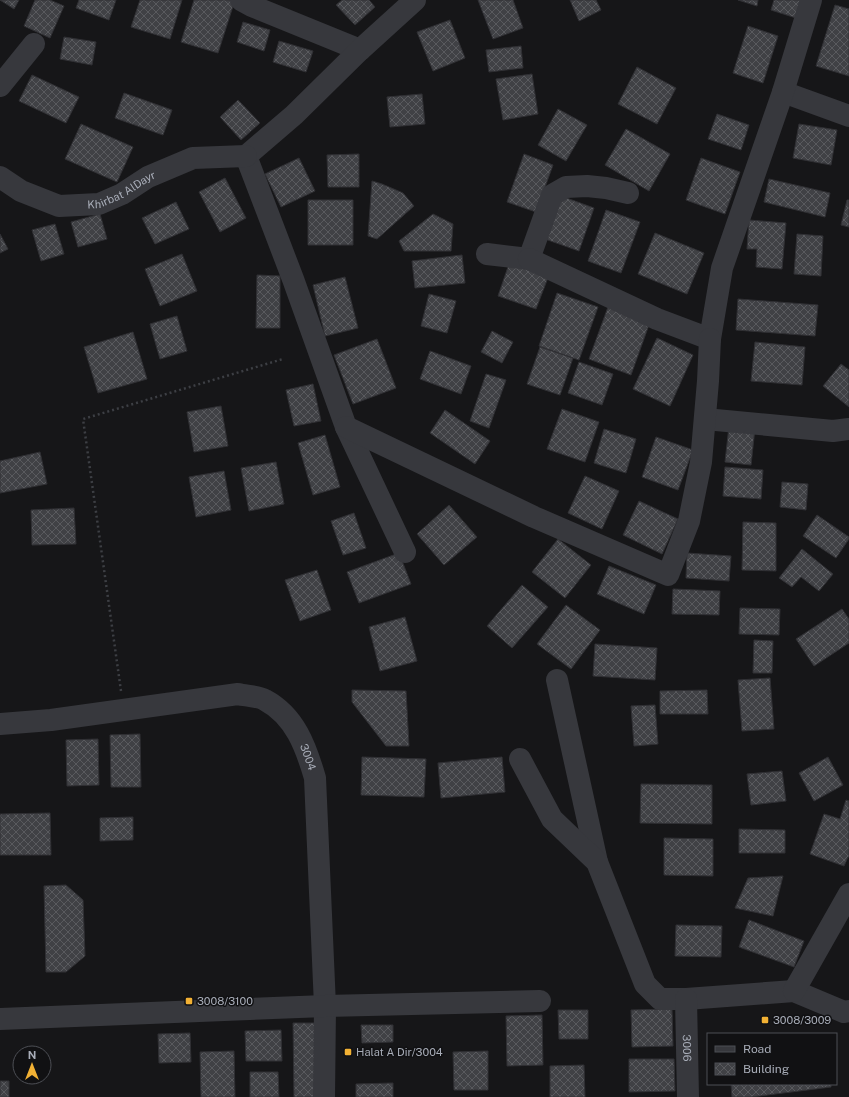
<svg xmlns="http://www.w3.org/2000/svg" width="849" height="1097" viewBox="0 0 849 1097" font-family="'Public Sans',sans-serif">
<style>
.building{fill:url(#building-cross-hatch);stroke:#303034}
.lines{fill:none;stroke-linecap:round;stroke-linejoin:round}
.path{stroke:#3d3f44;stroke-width:2.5;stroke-dasharray:2 3;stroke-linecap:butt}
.minor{stroke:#37383d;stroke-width:22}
.poi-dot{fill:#f2b134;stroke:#111113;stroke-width:1.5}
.labels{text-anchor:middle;stroke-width:3;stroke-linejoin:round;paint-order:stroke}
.street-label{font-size:11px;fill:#a8adb8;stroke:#111113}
.poi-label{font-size:11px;fill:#a8adb8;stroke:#111113;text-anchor:start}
</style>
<defs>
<pattern id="building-cross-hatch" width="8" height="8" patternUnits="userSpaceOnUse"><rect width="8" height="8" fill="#404145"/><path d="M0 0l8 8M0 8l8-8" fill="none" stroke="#595a5e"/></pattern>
</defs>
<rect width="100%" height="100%" fill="#161618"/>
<path class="building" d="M0,0h19l-5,9z
M35,0h15l14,6 -14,32 -26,-12z
M79,0h37l-7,20 -33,-12z
M140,0h42l-12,39 -39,-12z
M194,0h41l-17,53 -37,-11z
M342,0h27l6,7 -20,18 -19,-20z
M478,0h35l10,28 -30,11z
M570,0h26l5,10 -22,11z
M738,0h20l-1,6z
M774,0h28l-6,18 -25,-8z
M835,5l14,4v67l-33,-10z
M450,20l15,38 -32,13 -16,-39z
M243,22l27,8 -6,21 -27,-9z
M748,26l30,10 -15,47 -30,-10z
M64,37l32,5 -4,23 -32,-6z
M279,41l34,10 -7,21 -33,-10z
M521,46l2,22 -34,4 -3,-22z
M637,67l39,21 -19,36 -39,-20z
M532,74l6,40 -35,6 -7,-41z
M32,75l47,22 -13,26 -47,-22z
M124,93l48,17 -9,25 -48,-17z
M422,94l3,30 -35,3 -3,-30z
M238,100l22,23 -19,17 -21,-23z
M558,109l29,16 -21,36 -28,-16z
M717,114l32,11 -8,25 -33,-11z
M81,124l52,23 -16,35 -52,-23z
M799,124l38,6 -6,35 -38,-7z
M626,129l44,25 -21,37 -44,-26z
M359,154v33h-31l-1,-32z
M524,154l29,11 -17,47 -29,-10z
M299,158l16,33 -34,16 -16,-33z
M701,158l39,14 -15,42 -39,-14z
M225,178l21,40 -26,14 -21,-40z
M769,179l61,14 -5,24 -61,-15z
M372,181l10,3 21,9 11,13 -37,33 -9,-3z
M561,196l33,12 -15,43 -34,-12z
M308,200h45v45h-45z
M847,200h2v27l-8,-2z
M176,202l13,27 -34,15 -13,-26z
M606,210l34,12 -19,51 -33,-12z
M100,214l7,25 -29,8 -7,-25z
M433,214l20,10 -2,27h-47l-5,-10z
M749,220l37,3 -4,46 -26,-2 1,-18h-10z
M55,224l9,30 -23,7 -9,-31z
M655,233l49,20 -17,41 -49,-20z
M0,234l8,15 -8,4z
M797,234l26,2 -2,40 -27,-2z
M182,254l15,37 -37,15 -15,-37z
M462,255l3,28 -50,5 -3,-27z
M510,261l39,14 -13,34 -38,-13z
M257,275l23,1v52h-24z
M345,277l13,51 -33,8 -12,-51z
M557,293l41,14 -19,53 -40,-14z
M429,294l27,7 -9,32 -26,-7z
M738,299l80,6 -3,31 -79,-6z
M608,307l42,15 -19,53 -42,-16z
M177,316l10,35 -27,8 -10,-35z
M492,331l21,11 -11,21 -21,-11z
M133,332l14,47 -49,14 -14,-46z
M657,338l36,17 -23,51 -37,-17z
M377,339l19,49 -43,16 -19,-49z
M755,342l50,5 -3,38 -51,-4z
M540,347l33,11 -13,37 -33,-11z
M430,351l41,15 -10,28 -41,-15z
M579,362l34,12 -11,31 -34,-12z
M841,364l8,6v37l-26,-21z
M486,374l20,6 -17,48 -19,-7z
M313,384l8,37 -27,5 -8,-36z
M221,406l7,40 -34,6 -7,-40z
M562,409l37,13 -14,40 -38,-13z
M445,410l45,31 -15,23 -45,-31z
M729,426l26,2 -4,37 -26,-3z
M604,429l32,10 -10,34 -32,-10z
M325,435l15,52 -27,8 -15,-52z
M656,437l37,13 -15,40 -36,-13z
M40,452l7,32 -47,9v-32z
M276,462l8,42 -35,7 -8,-43z
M725,467l38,3 -2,29 -38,-3z
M224,471l7,39 -35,7 -7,-40z
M585,476l34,15 -17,38 -34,-16z
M782,482l26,2 -2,26 -26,-3z
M639,501l39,18 -16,35 -39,-19z
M449,505l28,32 -33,28 -27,-31z
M74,508l2,36 -44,1 -1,-35z
M354,513l12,35 -23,7 -12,-34z
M817,515l32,22v2l-13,19 -33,-22z
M743,522l33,1v48l-34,-1z
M558,539l33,26 -26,33 -33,-26z
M802,549l31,25 -14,17 -18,-14 -9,10 -13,-9z
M399,553l12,31 -52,19 -12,-31z
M687,553l44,3 -2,25 -43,-3z
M609,566l47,19 -12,29 -47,-20z
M317,570l14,40 -31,11 -15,-41z
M522,585l26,22 -36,41 -25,-22z
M673,589l47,2 -1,24 -47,-1z
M566,605l34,25 -29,39 -34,-25z
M740,608l40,1 -1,26 -40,-1z
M842,609l7,10v24l-35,23 -18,-27z
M405,617l12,44 -37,10 -11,-44z
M754,640l19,1 -1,32h-19z
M595,644l62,4 -2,32 -62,-4z
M770,678l4,51 -32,2 -4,-51z
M352,690l54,1 3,55h-23l-34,-44z
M707,690l1,24h-48v-23z
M655,705l3,39 -24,2 -3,-40z
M140,734l1,53h-30l-1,-52z
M98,739l1,46 -32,1 -1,-46z
M362,757l64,2 -2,38 -63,-2z
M502,757l3,35 -64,6 -3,-35z
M828,757l15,28 -29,16 -15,-28z
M782,771l4,30 -35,4 -4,-31z
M641,784l71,1v39l-72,-1z
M846,800l3,1v56h-1l-4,9 -34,-12 14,-40 16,5z
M50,813l1,42h-51v-41z
M133,817v23l-33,1v-23z
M739,829l46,1v23h-46z
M664,838l49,1v37l-49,-1z
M783,876l-10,40 -38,-8 13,-30z
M66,885l17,15 2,56 -19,16h-20l-2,-86z
M749,920l55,21 -10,26 -55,-20z
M676,925l46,1 -1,31 -46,-1z
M672,1009l1,37 -41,1 -1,-37z
M558,1010h30v29h-29z
M542,1015l1,50 -36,1 -1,-50z
M293,1023h22l1,74h-22z
M361,1025h32v17l-31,1z
M281,1030l1,31h-36l-1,-30z
M190,1033l1,29 -32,1 -1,-29z
M234,1051l1,46h-34l-1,-45z
M488,1051v39h-34l-1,-38z
M629,1059h45l1,32 -46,1z
M584,1065l1,32h-35v-31z
M250,1072h28l1,25h-29z
M0,1081h9v16h-9z
M393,1083v14h-37v-13z
M731,1084h100v3l-80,10h-19z"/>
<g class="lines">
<path class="path" d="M121,691l-38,-272 200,-60"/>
<g class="minor">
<path d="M241,0l11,6 108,44"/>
<path d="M0,86l34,-42"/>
<path d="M783,92l66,24"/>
<path d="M246,156l47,123 53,148 59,125"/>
<path d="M246,156l48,-41 66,-65 55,-50"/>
<path id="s1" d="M0,177l21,14 38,15 40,-2 23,-10 26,-17 45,-19 53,-2"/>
<path d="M487,254l42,5 23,-64 14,-8 21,-1 19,2 22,5"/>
<path d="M529,259l128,60 53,20 12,-71 61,-176 28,-92"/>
<path d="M705,419l128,12 16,-2"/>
<path d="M346,427l188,90 134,58 21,-54 12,-59 7,-81 2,-42"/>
<path d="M557,680l40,182"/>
<path id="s2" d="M0,724l51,-4 187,-26c8,2 20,2 27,6 30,16 41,47 50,78l10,228 -1,91"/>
<path d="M520,759l32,60 45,43 48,122 15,15h26l108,-8 50,21 5,-1"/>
<path d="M794,991l55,-97"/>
<path id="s3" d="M686,999l2,98"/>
<path d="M0,1019l325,-13 215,-5"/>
</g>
</g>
<g class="poi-dot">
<rect x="185" y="997" width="8" height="8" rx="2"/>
<rect x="761" y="1016" width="8" height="8" rx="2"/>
<rect x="344" y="1048" width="8" height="8" rx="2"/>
</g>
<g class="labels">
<g class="street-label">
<text dy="4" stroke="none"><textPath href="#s1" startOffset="132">Khirbat AlDayr</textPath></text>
<text dy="4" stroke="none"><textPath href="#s2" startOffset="341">3004</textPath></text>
<text dy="4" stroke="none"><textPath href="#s3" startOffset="49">3006</textPath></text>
</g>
<g class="poi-label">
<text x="197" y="1005">3008/3100</text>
<text x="773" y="1024">3008/3009</text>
<text x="356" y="1056">Halat A Dir/3004</text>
</g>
</g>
<rect x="707" y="1033" width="130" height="52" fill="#111113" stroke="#4d4f55"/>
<rect x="715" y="1046" width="20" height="6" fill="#37383d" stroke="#4d4f55"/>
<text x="743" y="1053" font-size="12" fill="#a8adb8">Road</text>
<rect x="715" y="1063" width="20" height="12" fill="url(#building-cross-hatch)" stroke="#4d4f55"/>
<text x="743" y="1073" font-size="12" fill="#a8adb8">Building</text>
<g transform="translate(32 1065)"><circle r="19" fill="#111113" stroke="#4d4f55"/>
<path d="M0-3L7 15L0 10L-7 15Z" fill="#f2b134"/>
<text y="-6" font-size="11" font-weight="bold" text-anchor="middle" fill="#a8adb8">N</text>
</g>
</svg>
